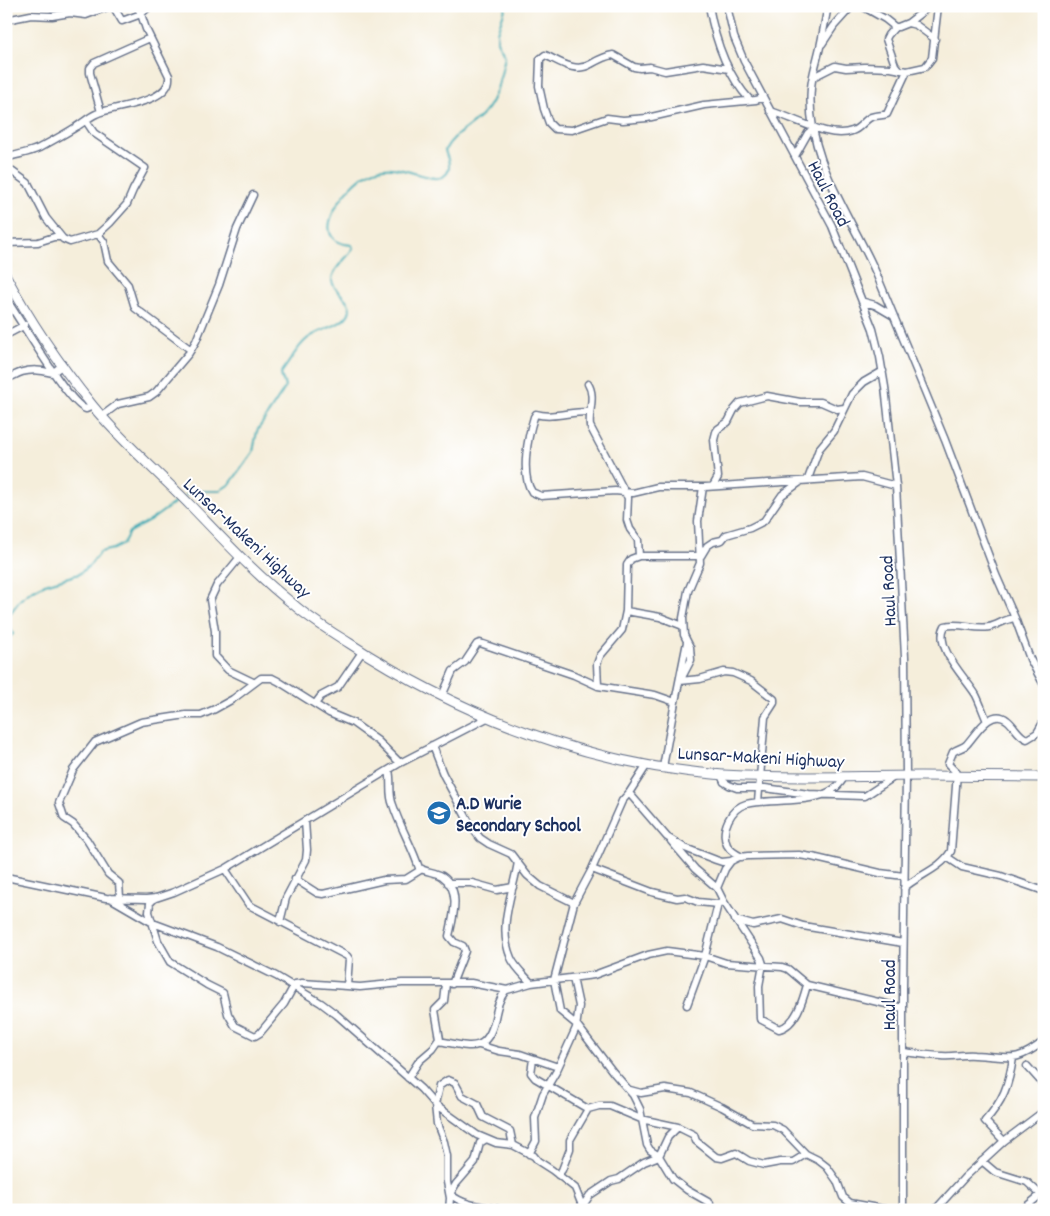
<svg xmlns="http://www.w3.org/2000/svg" width="1050" height="1216" viewBox="0 0 1050 1216" font-family="Dekko,sans-serif">
<style>
.lines{fill:none;stroke-linecap:round;stroke-linejoin:round}
.stream{stroke:#3aabb6;stroke-width:2}
.minor-casing{stroke:#67728a;stroke-width:9}
.major-casing{stroke:#67728a;stroke-width:11}
.minor{stroke:#fff;stroke-width:6}
.major{stroke:#fff;stroke-width:9}
.labels{text-anchor:middle;stroke-width:4;stroke-linejoin:round;paint-order:stroke}
.street-label{font-size:19px;fill:#1b2f5e;stroke:#fff}
.poi-label{font-size:19px;font-weight:bold;fill:#1b2f5e;stroke:#fff;text-anchor:start}
</style>
<rect width="100%" height="100%" fill="#fff"/>
<filter id="ink" filterUnits="userSpaceOnUse"><feTurbulence type="fractalNoise" baseFrequency=".02" numOctaves="2"/><feDisplacementMap in="SourceGraphic" scale="10" xChannelSelector="R" yChannelSelector="G"/><feConvolveMatrix kernelMatrix="1 2 1 2 8 2 1 2 1" color-interpolation-filters="sRGB"/></filter>
<filter id="wash" filterUnits="userSpaceOnUse"><feTurbulence type="fractalNoise" baseFrequency=".0096" numOctaves="4" result="noise"/><feDisplacementMap in="SourceGraphic" scale="20" xChannelSelector="R" yChannelSelector="G"/><feGaussianBlur stdDeviation="1.12" result="paint"/><feColorMatrix in="noise" values="0 0 0 0 0 0 0 0 0 0 0 0 0 0 0 0 0 1.4 0 .05"/><feComposite in="paint" operator="in"/></filter>
<g filter="url(#wash)">
<rect width="100%" height="100%" fill="#f5eedb"/>
<g class="lines">
<path class="stream" d="M186,495l11,-4h22l11,-7 23,-32 4,-21 28,-43c0,-6 -4,-9 -4,-15 9,-11 15,-25 26,-34 11,-10 35,-12 42,-26 6,-16 -25,-23 -15,-40 4,-9 14,-16 19,-24l-1,-4c-50,-3 -5,-62 18,-73 21,-11 43,3 64,6 8,1 16,-4 15,-13 0,-5 -3,-10 -4,-15 8,-16 26,-23 37,-35 15,-16 19,-39 23,-59l-8,-15v-8l9,-27
M6,640l7,-6 -5,-11 1,-8 11,-15 10,-8 15,-8 34,-10 11,-9 10,-13 13,-3 10,-5 6,-12 22,-12 29,-21"/>
</g>
</g>
<g filter="url(#ink)">
<g class="lines">
<defs>
<path id="minor" d="M113,6l9,15 19,-7 -4,-8
M709,6c6,34 17,68 41,94
M727,6l7,31 10,24 88,165 41,103 7,28 5,30 11,99 9,171 1,120 -3,209v224
M828,6c-3,14 -5,28 -8,41 -3,14 -8,28 -9,41 -6,70 39,125 65,185l69,167 51,135 19,43 15,41 14,26
M862,6l23,13 10,8h3l10,-4 22,-17
M6,20l25,-5 21,1 18,-3 16,2 24,-9
M908,23l8,2 19,14
M895,27l-7,8 -2,4 9,26 4,5
M822,44l12,-18 18,-20
M729,69l-26,-4 -38,6 -15,-4 -10,1 -6,-1 -21,-12c-8,1 -15,5 -22,9 -16,10 -32,-3 -46,-9l-5,4 -1,27 5,23 5,14 6,6 17,1 35,-12 16,2 24,-2 57,-13 52,-5 6,-2
M813,77l22,-11 11,2 19,-1 26,1 16,3
M770,111c23,6 60,29 82,20 8,-2 12,-11 19,-14 5,-2 11,-1 16,-3l20,-43 18,-4 7,-9 6,-52
M101,112l-11,-39v-5l4,-5 56,-25
M795,156l13,-23 5,-4
M6,158c11,-4 23,-5 33,-10 13,-7 26,-14 37,-21 7,-4 13,-10 20,-13 16,-8 76,-10 73,-38l-23,-47 -5,-15 9,-8
M6,167l22,16 18,35 17,21 7,3 28,-8 12,-11 17,-19 6,-14 12,-22 -51,-35 -8,-12
M98,234l6,8 4,19 20,24 7,23 56,42
M6,243l32,-1 16,-5h7
M6,299c13,18 63,106 80,110l7,-3
M864,302l11,3 17,10
M6,335l19,-10
M6,379c6,-2 10,-5 16,-7 10,-3 20,-2 30,1l11,-8
M588,384c8,12 0,28 2,42l38,72 -1,22 3,9 8,11 1,16
M589,412c-18,-1 -36,7 -53,2l-2,3c-6,19 -14,57 -2,75l9,4 74,-5 18,2 25,-6h47l157,-10 34,9
M102,416l16,-12 31,-7 7,-5 33,-39 7,-12 23,-56 18,-56 16,-34
M808,479l11,-30 15,-18 18,-37 12,-12 19,-11
M713,486l5,-9 -4,-37 2,-8 2,-3 10,-7 6,-12 6,-7 27,-7 33,6h21l16,7 7,-1
M240,557l-23,28 -7,15 5,31v25l13,14 25,12
M626,611l1,-46 4,-6 8,-3h62l6,-10 6,-4 9,-2 4,-5 24,-7 14,-7 18,-26 18,-13
M680,681l20,-2 24,-7 9,1 18,8 23,18v4l-9,14 -7,85
M680,681l11,-21 -1,-13 -6,-12 -1,-17 5,-27 12,-28 -2,-42 5,-34
M598,686l-1,-22 3,-8 22,-26 4,-19 34,6 23,9
M442,696l11,-25 12,-9 12,-18 3,-1 94,32 24,11 57,9 20,7 -12,65
M675,702l12,-60
M315,704l6,-8 17,-9 24,-35
M987,721c-4,-9 -7,-18 -11,-26 -10,-17 -43,-48 -31,-69 15,-4 30,4 44,1 9,-2 16,-8 26,-9
M432,746l11,28 28,52 9,12 9,6 22,10 16,21 13,11 34,17
M647,765l-18,28 38,44 18,11 31,12 6,2 9,-1 8,-4 9,-1 51,-1 13,2 68,16 24,3
M389,770c3,12 -1,24 4,35 7,22 19,41 26,63 7,4 16,4 23,8 20,14 11,41 7,60l5,6 9,4 2,5 -13,33
M721,775l3,7 5,3 8,3h28l44,6 53,2h3l29,-19
M629,793l-7,8 -30,68 -18,34 -20,77 6,31 17,14 36,47 20,23 7,14 7,36 3,5 9,6
M671,841l24,28 22,19 7,14 37,56 2,6 -4,22 1,33 19,10c17,-4 24,-29 28,-44
M742,857c-6,-3 -12,-6 -15,-12 -7,-15 4,-37 19,-41 28,-7 83,4 98,-27
M947,857l15,10 39,9 43,15
M518,862c-5,32 -21,64 -7,96 4,9 13,17 20,25
M225,869l24,36 98,51 2,3 -2,27 13,1 42,-4h69l36,7 24,-7 63,-8 54,-20 19,-4 38,5 21,7 56,4 6,2 19,16 96,23
M592,869l60,23 25,6 8,-1 13,5 20,2 6,-2
M6,877l100,21 40,1 10,-1 18,-6 51,-23 175,-106 87,-45
M295,879l22,14 6,1 61,-14 22,-1 16,-10
M448,883h24l25,7 16,-3
M717,888l8,-19 6,-8
M904,888c14,-13 37,-19 47,-37l6,-78 -9,-9 5,-12c5,-4 11,-4 14,-8 9,-10 24,-37 40,-24 8,6 11,16 20,19l10,-6 7,-12
M120,897l-1,-14 -11,-9 -21,-34 -14,-16 -9,-6 -5,-15 14,-33 22,-28 46,-20 45,-7h15l14,-6 18,-10 28,-21h11l6,3 51,32 24,10 25,18 22,22
M110,898l43,25 64,24 59,29 45,27 16,12 84,74 14,16 2,19 7,18 3,14v26l3,16 -1,12
M155,898l-5,5 -1,9 9,29 12,21 37,23 16,8 5,21 7,12 20,10 5,-3 24,-29 11,-20 7,-1 45,3
M735,920l18,5 29,-6 21,7 100,17
M280,922l6,-24 20,-38 1,-10 -2,-29
M687,1005l18,-49 13,-52
M439,1041c29,5 48,15 56,-23 2,-10 4,-19 11,-28
M479,1045l20,6 21,3 38,13
M903,1052c13,1 26,4 39,4 11,1 21,-2 32,-1 34,1 40,10 70,-14
M533,1059l-2,14 4,5 53,31 -18,31v9l-8,21 -4,5
M1027,1066l17,19
M408,1078l11,-17 14,-12 7,-10 -5,-29 9,-9 2,-17
M630,1090l11,3 24,-4 26,4 31,14 30,17 21,1 10,5 23,24 12,6 9,7 10,14 6,16 7,6 39,7
M588,1109l11,-3h11l31,13 37,8
M486,1139l-6,4 -5,19 -19,22 -6,10c15,13 34,12 53,16
M1004,1141l-19,-20c18,-20 24,-36 28,-63
M513,1145l-3,-14 -27,-14 -6,-13 -15,-8 -7,-13 -7,-3 -9,6 -4,19 42,30 19,8 17,2 21,11 4,5 14,9 23,18 6,15 6,7
M529,1154l7,-13 -1,-23 8,-24 13,-22 20,-44 3,-22 -6,-28
M982,1161l13,11 32,10 13,12
M580,1210l10,-15 21,-14 8,-2 25,-17 15,-6
M709,1210l1,-7 -23,-13 -14,-11 -14,-23 9,-19 10,-10 16,8 2,6 20,16 6,1 14,-5 13,8 15,4 16,-3h13l13,-8
M935,1210l30,-33 39,-36 40,-30
M1022,1210l22,-18"/>
<path id="major" d="M6,276c24,45 54,89 86,129 29,36 66,67 99,101 33,34 65,69 102,98 17,15 37,27 56,39 112,73 240,122 374,132 66,4 132,1 197,1 41,0 83,1 124,1"/>
</defs>
<use href="#minor" class="minor-casing"/>
<use href="#major" class="major-casing"/>
<use href="#minor" class="minor"/>
<use href="#major" class="major"/>
</g>
</g>
<defs>
<symbol id="school-disc" viewBox="-11 -11 22 22"><circle r="9.5" fill="#1f6fb2" stroke="#fff"/><path d="M0-5L7-2L0 1L-7-2ZM-4 1L0 2.5L4 1V4Q0 6-4 4Z" fill="#fff"/></symbol>
</defs>
<g fill-rule="evenodd">
<use href="#school-disc" x="425" y="799" width="28" height="28"/>
</g>
<g class="labels">
<g class="street-label">
<text transform="translate(830 193) rotate(63)" y="7">Haul Road</text>
<text transform="translate(248 537) rotate(43)" y="7">Lunsar-Makeni Highway</text>
<text transform="translate(887 591) rotate(-93)" y="7">Haul Road</text>
<text transform="translate(761 756) rotate(3)" y="7">Lunsar-Makeni Highway</text>
<text transform="translate(888 995) rotate(-90)" y="7">Haul Road</text>
</g>
<g class="poi-label">
<text x="456" y="809">A.D Wurie<tspan x="456" dy="22">Secondary School</tspan></text>
</g>
</g>
<rect width="1050" height="1216" fill="none" stroke="#fff" stroke-width="25"/>
</svg>
